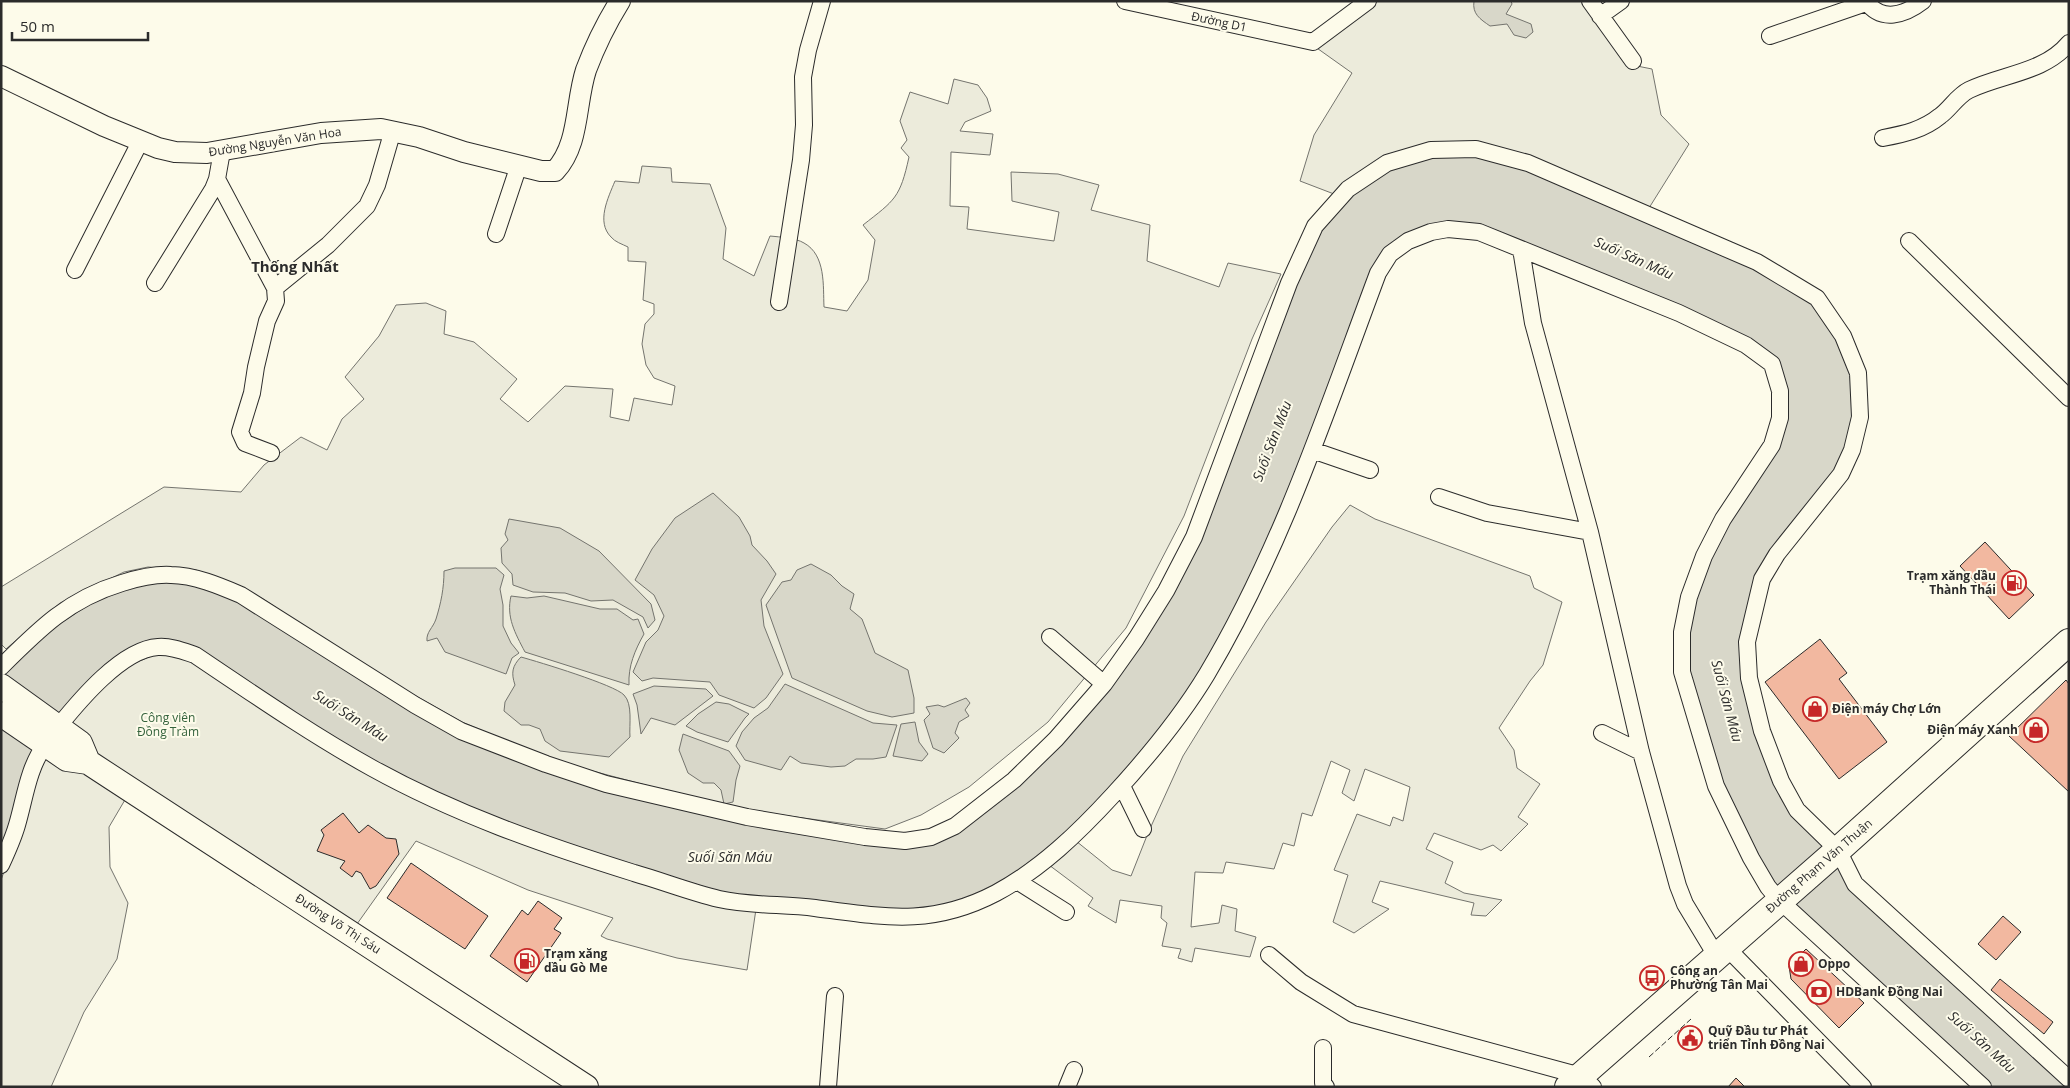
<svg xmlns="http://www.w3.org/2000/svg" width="2070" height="1088" viewBox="0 0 2070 1088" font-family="'Open Sans',sans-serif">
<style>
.green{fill:#ecebdb;stroke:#74746e}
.water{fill:#d8d7c9;stroke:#74746e}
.building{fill:#f2b8a0;stroke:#2b2b2b}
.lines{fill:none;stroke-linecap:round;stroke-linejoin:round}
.minor-casing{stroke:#2b2b2b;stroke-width:18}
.tertiary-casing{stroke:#2b2b2b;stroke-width:22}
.secondary-casing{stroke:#2b2b2b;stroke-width:26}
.primary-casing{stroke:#2b2b2b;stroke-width:28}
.minor{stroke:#fdfbea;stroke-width:16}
.tertiary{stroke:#fdfbea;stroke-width:20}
.secondary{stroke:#fdfbea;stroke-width:24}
.primary{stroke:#fdfbea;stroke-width:26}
.fence{stroke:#2b2b2b;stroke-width:1;stroke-dasharray:6 2.5;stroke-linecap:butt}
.labels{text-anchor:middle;stroke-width:4;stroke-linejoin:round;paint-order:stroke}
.street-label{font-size:12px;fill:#2b2b2b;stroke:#fdfbea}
.poi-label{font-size:12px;font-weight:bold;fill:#2b2b2b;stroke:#fdfbea;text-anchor:start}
.park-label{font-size:12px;fill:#34623c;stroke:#fdfbea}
.water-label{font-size:14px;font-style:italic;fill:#2b2b2b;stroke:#fdfbea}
.quarter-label{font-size:15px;font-weight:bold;fill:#2b2b2b;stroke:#fdfbea}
</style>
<rect width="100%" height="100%" fill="#fdfbea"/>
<path class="green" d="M1376,1h209l47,64 20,4 9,46 28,29 -40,64 -315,-14 -34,-13 14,-46 38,-62 -38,-27z
M954,79l24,6 9,13 4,13 -26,11 -5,9 33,3 -3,21 -39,-3 -1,54 19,1 -2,22 87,12 5,-29 -47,-11 -1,-29 47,2 41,11 -8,25 59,15 -3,36 72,26 9,-24 53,11 -29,65 -68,177 -58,112 -78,94 -79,65 -48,28 -36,14 -126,-17 -91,-21 -117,-31 -89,-38 -85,-48 -114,-75 -29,-15 -38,-14 -48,-3 -24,5 -64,31 -54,46 -5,-5v-57l163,-100 77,5 23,-27 37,-28 26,13 15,-31 22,-20 -19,-22 34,-41 17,-31 30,-2 20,8 -2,23 30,8 43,37 -17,20 28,23 37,-36 48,3 -3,28 19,4 5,-23 38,7 3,-19 -21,-8 -8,-13 -4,-21 3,-20 9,-10v-10l-11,-4 3,-38 -18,-1v-14c-6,-3 -13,-5 -17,-10 -15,-15 -3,-39 4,-56l24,2 3,-17 29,2 1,14 38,2 16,44 -3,31 31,17 16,-40c10,1 26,2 34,7 22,12 19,43 20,64l23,4 21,-31 7,-40 -12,-15c32,-25 37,-27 46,-68l-8,-9 6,-8 -7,-19 10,-29 38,12z
M1350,505l25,14 155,57 4,12 28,14 -19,63 -13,16 -31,47 15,22 3,18 23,16 -22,33 10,7 -27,27 -8,-6 -12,5 -47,-17 -8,16 27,13 -8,21 19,10 38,7 -16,16 -15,-1 3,-12 -94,-22 -8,21 17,7 -35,24 -21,-11 15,-47 -14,-5 23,-56 33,12 3,-9 10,4 7,-34 -45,-18 -11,32 -12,-8 8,-23 -19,-9 -19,55 -10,-3 -8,33 -11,-3 -9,26 -48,-7 -3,11 -28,-1 -4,55 28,-4 3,-18 15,4 -2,22 21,6 -6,20 -55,-9 -3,14 -14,-4 3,-9 -19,-3 5,-23 -6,-5 1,-12 -42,-6 -4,23 -28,-17 5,-8 -44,-33 27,-24 36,29 19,6 17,-43 35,-77 83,-134 66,-95z
M156,654l24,2 576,253 -9,61 -70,-12 -70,-19 -6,-3 12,-18 -85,-28 -112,-49 -59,83 -259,-163 -29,-36 28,-33 33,-27z
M45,758l42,8 42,27 -20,34 1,40 18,36 -11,56 -33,53 -33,75h-50v-207z"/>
<path class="water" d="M1474,1h37l1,3 -6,10 25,10 2,8 -7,6 -12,-3 -7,-11 -17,2c-10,-7 -18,-12 -16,-25z
M1475,155l50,14 229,98 58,36 26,36 13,35 3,42 -9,34 -9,20 -64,81 -32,91 45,161 283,284h-79l-210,-193 -58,-111 -33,-111v-41l7,-30 14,-42 19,-36 51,-76 -1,-87 -298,-134 -95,23 -102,262 -74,148 -30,46 -43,56 -72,75 -53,42 -45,22 -55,11 -187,-18 -208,-65 -44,-18 -92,-45 -211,-124 -88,48 -70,133 -10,25v-172l44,-42 56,-36 36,-12 34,-4 44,9 23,11 219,136 398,105 105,-11 184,-192 151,-354 25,-54 31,-37 38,-25 42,-13z
M713,493l26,24 11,19 2,9 15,16 9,13 -15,26 3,26 19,48 -17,24 -12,10 -35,-13 -9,-13 -57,-4 -11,3 -9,-9 13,-30 12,-12 6,-14 -10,-21 -19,-15 17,-31 23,-31z
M509,519l51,9 39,23 52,53 4,16 -7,8 -5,-11 -30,-17 -22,1 -26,-8 -32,-1 -20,-7 -1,-11 -10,-11 -1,-15 7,-8 -3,-6z
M811,564l20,11 11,11 12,8 -4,15 12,10 13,34 33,17 6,28v15l-22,4 -25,-6 -75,-33 -26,-73 16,-23 9,-2 6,-10z
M455,568h41l8,7 -4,14 3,16v21l8,17 8,10 -7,5 -6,16 -61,-22 -8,-14 -10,3c-1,-9 6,-13 9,-22 5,-16 8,-31 8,-48z
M511,596l16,2 17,-2 56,13h17l16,11 5,-1 6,15c-9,16 -16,32 -15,51l-104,-33c-10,-19 -19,-35 -14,-56z
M521,657c18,5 94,28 103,38 9,9 5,30 6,42l-21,20 -49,-6 -15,-10 -5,-12 -11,-4h-8l-17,-14 1,-9 10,-17c-4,-12 -3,-19 6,-28z
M785,684l88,39 24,2 -11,32 -13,2h-17l-11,7 -14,1 -30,-4 -11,-7 -9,14 -36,-10 -9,-14 6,-14 12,-14 14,-10z
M654,686l52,3 7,7 -38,29 -24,-7 -10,16 -4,-29 -4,-11z
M966,698l4,5 -5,7 4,6 -10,6 -4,11 4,5 -15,15 -11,-5 -9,-28 6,-6 -4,-7 12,-2 6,2z
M716,702l13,2 20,10 -4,4 -17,24 -31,-10 -11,-6 12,-12z
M915,722l4,20 9,12 -6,7 -29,-5 8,-32z
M683,734l46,17 11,15 -4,14 -3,22 -9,2 -3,-14 -7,-7h-11l-15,-10 -9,-23z"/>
<path class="building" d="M1985,542l49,53 -25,24 -49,-53z
M1820,639l27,34 -8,6 48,63 -48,37 -74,-97z
M2066,680l3,4v108l-60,-56z
M343,813l16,20 9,-8 18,13 10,1 3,15 -23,32 -6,3 -9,-16 -5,-2 -4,6 -12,-9 5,-7 -28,-10 7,-16 -3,-5z
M411,863l77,53 -23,33 -78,-51z
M538,901l24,17 -8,11 7,4 -34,49 -37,-26 32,-46 6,5z
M2003,916l18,16 -25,28 -18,-16z
M1806,949l58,54 -25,25 -48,-49 -2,-13z
M2000,979l53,43 -9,12 -53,-44z
M1736,1078l9,9h-17z"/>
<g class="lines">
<defs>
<path id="minor" d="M1125,1l188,41 55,-41
M1590,1l43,60
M1866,1c15,22 39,14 57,0
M1600,16l21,-15
M1770,36l96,-33
M1883,138c21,-4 40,-8 57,-22 10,-7 17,-20 29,-26 33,-16 75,-17 100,-47
M217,179l58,109 1,13 -9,20 -11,46 -4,26 -12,39 5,11 26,10
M496,234l23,-69
M1909,241l160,157
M1521,249l12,74 57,209 51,220 37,134 7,18 32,53
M75,270l65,-128
M155,283l58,-94 4,-10 5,-28
M275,288l53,-43 39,-39 10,-21 16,-55
M779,302l22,-142 3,-35 -1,-48 5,-27 14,-49
M1312,450l58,20
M1439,497l48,16 103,19
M1050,637l54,47
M1,667c39,-39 68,-68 121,-84 16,-5 33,-9 49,-8 23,0 49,11 70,20l174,110 46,26 85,33 60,20 141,33 118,20 40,4 26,-4 24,-11 59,-46 42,-41 48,-55 32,-45 30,-48 28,-54 95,-254 26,-57 33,-37 39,-26 44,-13 45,-1 52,14 229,99 60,36 26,38 15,37 2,44 -8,33 -11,24 -64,80 -15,25 -15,63 2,36 13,53 19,50 16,29 41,40 17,34 214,195
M58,727c21,-26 64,-78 100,-80 13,-1 25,4 37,8 58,39 116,79 177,113 83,46 172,77 262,105 28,8 56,19 85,26 31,7 65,5 96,9 69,9 116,19 181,-15 45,-24 83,-61 117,-98 35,-38 68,-78 94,-121 75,-126 120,-265 171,-401l12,-19 18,-13 23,-9 17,-3 31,3 200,81 67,32 26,19 8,27v27l-8,27 -49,74 -19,37 -15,41 -7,35v40l34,114 35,72 17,29 11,13 204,187
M1602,733l39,19
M1122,786l21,43
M1,865c6,-13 12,-26 16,-40 8,-27 11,-57 28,-80
M1017,881l49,31
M1727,948l136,139
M1269,955l32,27 52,32 228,62 12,11
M1323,1048v35l3,4
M828,1087l7,-91
M1067,1087l7,-17"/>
<path id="tertiary" d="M1,76l103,50 54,22 17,4 32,1 114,-20 60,-4 38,8 45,15 77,19h14c25,-27 20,-67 31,-101 9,-24 21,-48 34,-69"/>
<path id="secondary" d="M1,686l79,57 8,19
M1,714l66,45 21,3 498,325"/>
<path id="primary" d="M1568,1087l270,-237 231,-208"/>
</defs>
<use href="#minor" class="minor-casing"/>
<use href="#tertiary" class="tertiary-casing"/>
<use href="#secondary" class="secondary-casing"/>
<use href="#primary" class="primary-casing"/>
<use href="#minor" class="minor"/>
<use href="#tertiary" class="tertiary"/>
<use href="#secondary" class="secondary"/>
<use href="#primary" class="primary"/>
<path class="fence" d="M1649,1057l42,-38"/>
</g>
<defs>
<symbol id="fuel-ring" viewBox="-11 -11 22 22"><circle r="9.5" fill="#fdfbea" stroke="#c62828" stroke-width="1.5"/><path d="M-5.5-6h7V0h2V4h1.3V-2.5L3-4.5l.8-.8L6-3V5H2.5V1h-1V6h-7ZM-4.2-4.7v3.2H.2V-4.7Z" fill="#c62828"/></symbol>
<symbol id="shop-ring" viewBox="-11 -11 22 22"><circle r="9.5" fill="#fdfbea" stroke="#c62828" stroke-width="1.5"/><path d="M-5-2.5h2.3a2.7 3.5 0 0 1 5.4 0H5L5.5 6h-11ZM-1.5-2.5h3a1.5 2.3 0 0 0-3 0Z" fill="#c62828"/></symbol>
<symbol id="bus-ring" viewBox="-11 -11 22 22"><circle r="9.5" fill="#fdfbea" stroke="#c62828" stroke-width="1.5"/><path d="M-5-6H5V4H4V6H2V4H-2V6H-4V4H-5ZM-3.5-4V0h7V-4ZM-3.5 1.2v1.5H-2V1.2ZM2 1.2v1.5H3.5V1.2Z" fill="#c62828"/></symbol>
<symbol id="bank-ring" viewBox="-11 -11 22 22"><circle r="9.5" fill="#fdfbea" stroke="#c62828" stroke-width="1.5"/><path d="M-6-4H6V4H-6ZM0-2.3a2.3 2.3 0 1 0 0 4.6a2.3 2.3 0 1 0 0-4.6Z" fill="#c62828"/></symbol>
<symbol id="civic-ring" viewBox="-11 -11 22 22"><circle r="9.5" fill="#fdfbea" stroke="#c62828" stroke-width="1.5"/><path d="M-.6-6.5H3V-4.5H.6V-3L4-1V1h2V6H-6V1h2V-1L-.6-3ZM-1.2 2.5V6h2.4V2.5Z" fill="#c62828"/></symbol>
</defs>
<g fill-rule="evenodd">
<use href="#fuel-ring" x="2000" y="569" width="28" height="28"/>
<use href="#shop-ring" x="1801" y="695" width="28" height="28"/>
<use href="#shop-ring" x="2022" y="716" width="28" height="28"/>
<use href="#fuel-ring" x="513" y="947" width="28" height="28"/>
<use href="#shop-ring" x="1787" y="950" width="28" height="28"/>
<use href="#bus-ring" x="1638" y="964" width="28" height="28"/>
<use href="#bank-ring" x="1805" y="978" width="28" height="28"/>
<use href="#civic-ring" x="1676" y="1024" width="28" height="28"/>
</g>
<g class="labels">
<g class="street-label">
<text transform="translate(1219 22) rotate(12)" y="4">Đường D1</text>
<text transform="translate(275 142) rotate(-9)" y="4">Đường Nguyễn Văn Hoa</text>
<text transform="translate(1819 866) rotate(-41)" y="4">Đường Phạm Văn Thuận</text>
<text transform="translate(338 924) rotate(33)" y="4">Đường Võ Thị Sáu</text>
</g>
<g class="poi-label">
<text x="1996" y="580" text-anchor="end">Trạm xăng dầu<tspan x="1996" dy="14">Thành Thái</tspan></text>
<text x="1832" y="713">Điện máy Chợ Lớn</text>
<text x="2018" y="734" text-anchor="end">Điện máy Xanh</text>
<text x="544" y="958">Trạm xăng<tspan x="544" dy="14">dầu Gò Me</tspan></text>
<text x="1818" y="968">Oppo</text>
<text x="1670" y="975">Công an<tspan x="1670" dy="14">Phường Tân Mai</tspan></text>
<text x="1836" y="996">HDBank Đồng Nai</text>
<text x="1708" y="1035">Quỹ Đầu tư Phát<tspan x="1708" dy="14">triển Tỉnh Đồng Nai</tspan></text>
</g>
<g class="park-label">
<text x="168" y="722">Công viên<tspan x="168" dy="14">Đồng Tràm</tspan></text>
</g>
<g class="water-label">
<text transform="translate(1634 258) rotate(24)" y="5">Suối Săn Máu</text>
<text transform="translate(1272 441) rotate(-69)" y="5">Suối Săn Máu</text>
<text transform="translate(1727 701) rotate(75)" y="5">Suối Săn Máu</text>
<text transform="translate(351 716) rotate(32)" y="5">Suối Săn Máu</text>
<text x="730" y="862">Suối Săn Máu</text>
<text transform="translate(1982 1042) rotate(42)" y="5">Suối Săn Máu</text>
</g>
<g class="quarter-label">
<text x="295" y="272">Thống Nhất</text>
</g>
</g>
<rect width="2070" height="1088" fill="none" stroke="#2b2b2b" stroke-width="5"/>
<path d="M12 32v8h136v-8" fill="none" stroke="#2b2b2b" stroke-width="2.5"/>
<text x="20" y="32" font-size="15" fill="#2b2b2b" stroke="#fdfbea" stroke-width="4" paint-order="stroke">50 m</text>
</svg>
